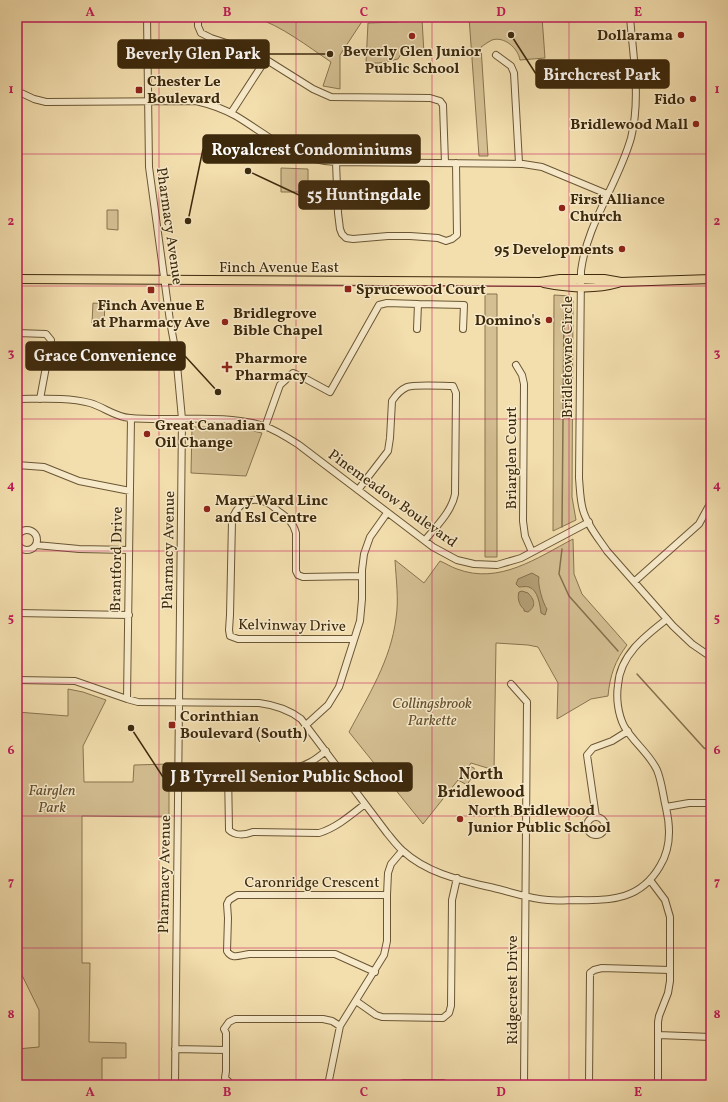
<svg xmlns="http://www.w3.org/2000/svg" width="728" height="1102" viewBox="0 0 728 1102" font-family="Vollkorn,serif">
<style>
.green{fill:#d4bf92;stroke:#88744f}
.water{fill:#b5a077;stroke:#85704c}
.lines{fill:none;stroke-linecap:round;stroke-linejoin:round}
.stream{stroke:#85704c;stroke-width:1.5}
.minor-casing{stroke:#6a5634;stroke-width:8}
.major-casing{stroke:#3d290c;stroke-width:10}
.minor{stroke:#f7eaca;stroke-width:6}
.major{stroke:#f3deae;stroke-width:8}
.grid{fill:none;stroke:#c2185b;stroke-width:1;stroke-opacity:0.55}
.poi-dot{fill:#8f2418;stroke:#f7eaca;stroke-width:1.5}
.labels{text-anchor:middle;stroke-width:3;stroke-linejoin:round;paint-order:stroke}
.poi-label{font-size:15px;font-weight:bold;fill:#3d290c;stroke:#f7eaca;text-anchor:start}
.street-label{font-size:15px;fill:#3d290c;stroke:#f7eaca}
.park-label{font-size:15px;font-style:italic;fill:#634e2e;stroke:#f7eaca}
.neighbourhood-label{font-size:16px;font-weight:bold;fill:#3d290c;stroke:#f7eaca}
.leader{fill:none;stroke:#3d290c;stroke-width:1.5}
.callout-dot{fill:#3d290c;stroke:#f7eaca;stroke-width:1.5}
.callout{fill:#3d290c;stroke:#3d290c;stroke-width:1.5}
.callout-label{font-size:16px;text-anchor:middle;font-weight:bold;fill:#fff}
.neatline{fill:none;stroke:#c2185b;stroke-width:1.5}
.grid-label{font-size:13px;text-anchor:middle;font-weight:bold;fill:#c2185b}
</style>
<rect width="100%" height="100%" fill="#f3deae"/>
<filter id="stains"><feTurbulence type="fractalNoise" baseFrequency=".005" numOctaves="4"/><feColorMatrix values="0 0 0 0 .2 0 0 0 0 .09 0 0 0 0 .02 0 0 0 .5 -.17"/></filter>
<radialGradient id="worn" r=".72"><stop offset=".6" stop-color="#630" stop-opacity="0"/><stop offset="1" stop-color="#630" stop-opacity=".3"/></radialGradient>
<path class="green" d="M254,17h111l-25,38v34l-17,-3 8,-24c-24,-16 -49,-36 -77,-45z
M469,17h73l3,41 -25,2c-2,-12 -16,-24 -28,-20 -4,2 -8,5 -11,7l7,109h-9z
M401,19h21l2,35h-23l-3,5 -19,4h-13l2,-40 30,-1z
M281,168l27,1v23h-27z
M107,210h11v20l-11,-1z
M485,294h12v263h-12z
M554,295l16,1 3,5 -1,196 4,23 -23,11z
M93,303l12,1 -1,20 -12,-1z
M192,427c24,0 46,0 70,6l-16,43 -55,-3z
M573,539l1,35 8,20 45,51c-12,16 -17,30 -19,51l-17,3 -34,20 1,-36 -20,-36 -10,-2 -32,-2 -2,127 -23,-7 -2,3 5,2 1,4 -8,13 -9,-5 -35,44 -74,-92c19,-36 42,-72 47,-114 3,-18 0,-39 -1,-58l29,23 16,-22c5,2 11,6 17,8 42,16 80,-11 116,-30z
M68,689l15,3 23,8 -23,46 1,36h49l1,-17 35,-1v53l-87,-1v147h8l-1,79 37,1v15h-24v27h-85v-36l22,-2v-37l-22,-45v-253l51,4z"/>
<path class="water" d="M532,573l7,4c-2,6 4,27 8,32l-2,6 -4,-2c-1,-8 -3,-23 -12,-26 -3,-1 -7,0 -10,0l-3,-3 2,-5z
M522,591l6,2c6,6 9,13 0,19l-4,-1v-2c-5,-3 -7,-12 -5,-17z"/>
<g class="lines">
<path class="stream" d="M562,527l2,-213
M562,549l-3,25 10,22 49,55
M637,674l67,74 7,3"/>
<defs>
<path id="minor" d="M147,17l2,150 21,154 6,33 6,65 -7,666
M198,17v9l3,7 10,5 43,14 59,37 18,8 99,1 10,3 3,4 2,58
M630,17c3,39 11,82 1,121 -13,46 -44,85 -50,133l-2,207c1,11 1,22 4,32 4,15 16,29 24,41l66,75 19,18 19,13
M496,55l15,11 3,7 5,90
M17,91l17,8 12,3 150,-1c13,3 28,8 40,15 35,21 57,44 100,46l187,2 19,3 65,27
M231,113l35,-54
M336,162l2,51 2,16 2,5 4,4 7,1 35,-3h22l28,2 8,3 6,-2 5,-4 -1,-72
M418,304l46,1 -1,24
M17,333l29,1 5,6 -11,59
M516,365l6,10 2,9 -1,137 2,15 7,16
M17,399c24,0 50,-2 73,4 14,4 25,14 40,15 42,4 94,-5 134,8 12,4 24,12 35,19l134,102 24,13 17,4 23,1 24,-7 68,-36
M265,427l15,-42 13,-12 13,6 24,13 49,-87 8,-2 31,1 -1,25
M17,465l27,2 35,14 51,10
M358,490l30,-39 2,-13 2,-37c4,-6 8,-11 15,-14 8,-3 36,-1 46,-1l3,7 -1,101c-3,17 -19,33 -30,46
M17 540a10 10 0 1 1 20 0a10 10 0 1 1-20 0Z
M36,545l43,4 50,1
M635,581l64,-57 12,-22
M17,613l112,2
M354,639h-116l-8,-3 -1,-6 1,-15 2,-94c3,-14 16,-25 30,-20 6,1 12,6 16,10 9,6 15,11 18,22v38l2,4 5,2 59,-1
M17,680l58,1 52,18 11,3 121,1c16,2 29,6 42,16l86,114c5,6 10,13 16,18 26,24 62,30 95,38 16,4 33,10 50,11 10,1 20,0 30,0 34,1 63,-1 82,-34 11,-18 11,-37 6,-58 -3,-12 -4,-26 -9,-38 -8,-17 -24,-28 -33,-44 -6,-12 -8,-28 -6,-41 2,-30 27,-49 49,-66
M511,684l16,18 -3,383
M127,699l4,-281
M306,725l22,-20 11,-18 21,-66 2,-22v-29l2,-16 6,-17 17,-24
M326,751c-10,8 -19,15 -32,17l-57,-1 -9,4 1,59c6,6 16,5 24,2l66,1c17,-5 32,-18 46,-29
M666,807l23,-4h22
M587 826a9 9 0 1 1 18 0a9 9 0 1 1-18 0Z
M596,817l-9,-62 6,-7 19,-7 16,-10
M650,880l15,20 5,17v64l-2,12 -9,23 -1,6v63
M375,972l-40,-18h-86c-9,1 -17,6 -22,-3l1,-33 -1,-14 2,-4 8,-5h150
M356,1001l20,14 6,2 61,1 6,-5 2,-7 1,-106 5,-22
M658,1035l53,2
M175,1049l51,1
M328,1084l-5,-1 -92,1 -6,-6 1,-7v-38l-2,-4 5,-7 6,-3h88l9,2 8,5
M328,1085l12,-59 44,-71 3,-14v-46l1,-22 3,-9 11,-13
M396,1085l8,-2h39l6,2
M589,1085l1,-112 4,-3 8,-2 68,2"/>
<path id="major" d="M17,279l523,3 20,-3h44l17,3 90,-3
M544,283c25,5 50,7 74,0"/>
</defs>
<use href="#minor" class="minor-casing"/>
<use href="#major" class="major-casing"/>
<use href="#minor" class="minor"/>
<use href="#major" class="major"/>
</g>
<path class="grid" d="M159,17v1068M296,17v1068M432,17v1068M569,17v1068M17,154h694M17,286h694M17,419h694M17,551h694M17,683h694M17,816h694M17,948h694"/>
<g class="poi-dot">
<circle cx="681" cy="35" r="4"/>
<circle cx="412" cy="36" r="4"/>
<rect x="135" y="86" width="8" height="8" rx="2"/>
<circle cx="693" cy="99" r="4"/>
<circle cx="696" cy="124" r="4"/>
<circle cx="562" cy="208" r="4"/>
<circle cx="622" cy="249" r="4"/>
<rect x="344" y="285" width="8" height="8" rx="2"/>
<rect x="147" y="286" width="8" height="8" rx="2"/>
<circle cx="549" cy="320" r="4"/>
<circle cx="225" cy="322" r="4"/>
<path d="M225 361h4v4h4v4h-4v4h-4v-4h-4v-4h4z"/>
<circle cx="147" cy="434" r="4"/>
<circle cx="207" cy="509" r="4"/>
<rect x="168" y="721" width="8" height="8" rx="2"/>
<circle cx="460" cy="819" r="4"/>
</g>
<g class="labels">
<g class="poi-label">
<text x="673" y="40" text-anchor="end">Dollarama</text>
<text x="412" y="56" text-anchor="middle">Beverly Glen Junior<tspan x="412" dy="17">Public School</tspan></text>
<text x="147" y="86">Chester Le<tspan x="147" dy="17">Boulevard</tspan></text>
<text x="685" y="104" text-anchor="end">Fido</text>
<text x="688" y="129" text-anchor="end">Bridlewood Mall</text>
<text x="570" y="204">First Alliance<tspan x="570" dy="17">Church</tspan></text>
<text x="614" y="254" text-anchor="end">95 Developments</text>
<text x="356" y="294">Sprucewood Court</text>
<text x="151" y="310" text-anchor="middle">Finch Avenue E<tspan x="151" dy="17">at Pharmacy Ave</tspan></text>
<text x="233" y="318">Bridlegrove<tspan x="233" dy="17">Bible Chapel</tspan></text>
<text x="541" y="325" text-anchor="end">Domino's</text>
<text x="235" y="363">Pharmore<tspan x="235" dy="17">Pharmacy</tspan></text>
<text x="155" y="430">Great Canadian<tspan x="155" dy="17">Oil Change</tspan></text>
<text x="215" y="505">Mary Ward Linc<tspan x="215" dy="17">and Esl Centre</tspan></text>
<text x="180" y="721">Corinthian<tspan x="180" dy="17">Boulevard (South)</tspan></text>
<text x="468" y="815">North Bridlewood<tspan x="468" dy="17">Junior Public School</tspan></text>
</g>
<g class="street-label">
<text transform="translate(170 226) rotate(82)" y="5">Pharmacy Avenue</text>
<text x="279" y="272">Finch Avenue East</text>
<text transform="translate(567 357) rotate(-90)" y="5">Bridletowne Circle</text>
<text transform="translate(511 458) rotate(-90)" y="5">Briarglen Court</text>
<text transform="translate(393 498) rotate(36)" y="5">Pinemeadow Boulevard</text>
<text transform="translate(168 550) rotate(-89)" y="5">Pharmacy Avenue</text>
<text transform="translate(116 559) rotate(-89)" y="5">Brantford Drive</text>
<text transform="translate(292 625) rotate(1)" y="5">Kelvinway Drive</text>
<text transform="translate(164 874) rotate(-89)" y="5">Pharmacy Avenue</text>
<text x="312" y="887">Caronridge Crescent</text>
<text transform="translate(512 990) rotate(-90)" y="5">Ridgecrest Drive</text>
</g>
<g class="park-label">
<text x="432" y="708">Collingsbrook<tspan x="432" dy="17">Parkette</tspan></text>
<text x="52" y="795">Fairglen<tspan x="52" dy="17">Park</tspan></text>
</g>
<g class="neighbourhood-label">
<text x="481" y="779">North<tspan x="481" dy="18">Bridlewood</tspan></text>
</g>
</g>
<path class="leader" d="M330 54L269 54M511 35L536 74M188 221L203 149M248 171L299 195M218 392L185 356M131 728L163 777"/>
<g class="callout-dot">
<circle cx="330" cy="54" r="4"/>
<circle cx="511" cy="35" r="4"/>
<circle cx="188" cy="221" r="4"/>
<circle cx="248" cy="171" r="4"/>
<circle cx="218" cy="392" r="4"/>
<circle cx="131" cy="728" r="4"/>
</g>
<g class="callout">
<rect x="118" y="40" width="151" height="28" rx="4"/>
<rect x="536" y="60" width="133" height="28" rx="4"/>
<rect x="203" y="135" width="217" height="28" rx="4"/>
<rect x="299" y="181" width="130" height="28" rx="4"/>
<rect x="26" y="342" width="159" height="28" rx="4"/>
<rect x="163" y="763" width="249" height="28" rx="4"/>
</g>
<g class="callout-label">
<text x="193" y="59">Beverly Glen Park</text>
<text x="602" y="80">Birchcrest Park</text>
<text x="312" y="155">Royalcrest Condominiums</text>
<text x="364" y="200">55 Huntingdale</text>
<text x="105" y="361">Grace Convenience</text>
<text x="287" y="782">J B Tyrrell Senior Public School</text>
</g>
<rect width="728" height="1102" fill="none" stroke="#f3deae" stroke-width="44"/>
<rect x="22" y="22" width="684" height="1058" class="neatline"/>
<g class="grid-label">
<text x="90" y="16">A</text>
<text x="227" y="16">B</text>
<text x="364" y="16">C</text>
<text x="501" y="16">D</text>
<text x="638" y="16">E</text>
<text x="11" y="93">1</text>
<text x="717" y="93">1</text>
<text x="11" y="225">2</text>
<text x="717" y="225">2</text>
<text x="11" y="357">3</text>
<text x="717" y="357">3</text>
<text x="11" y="489">4</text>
<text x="717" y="489">4</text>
<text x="11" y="622">5</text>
<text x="717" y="622">5</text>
<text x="11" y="754">6</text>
<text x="717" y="754">6</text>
<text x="11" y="886">7</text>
<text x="717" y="886">7</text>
<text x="11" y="1018">8</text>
<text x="717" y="1018">8</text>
<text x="90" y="1096">A</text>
<text x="227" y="1096">B</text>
<text x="364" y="1096">C</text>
<text x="501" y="1096">D</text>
<text x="638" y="1096">E</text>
</g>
<rect width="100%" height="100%" filter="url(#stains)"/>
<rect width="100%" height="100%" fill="url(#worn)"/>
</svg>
